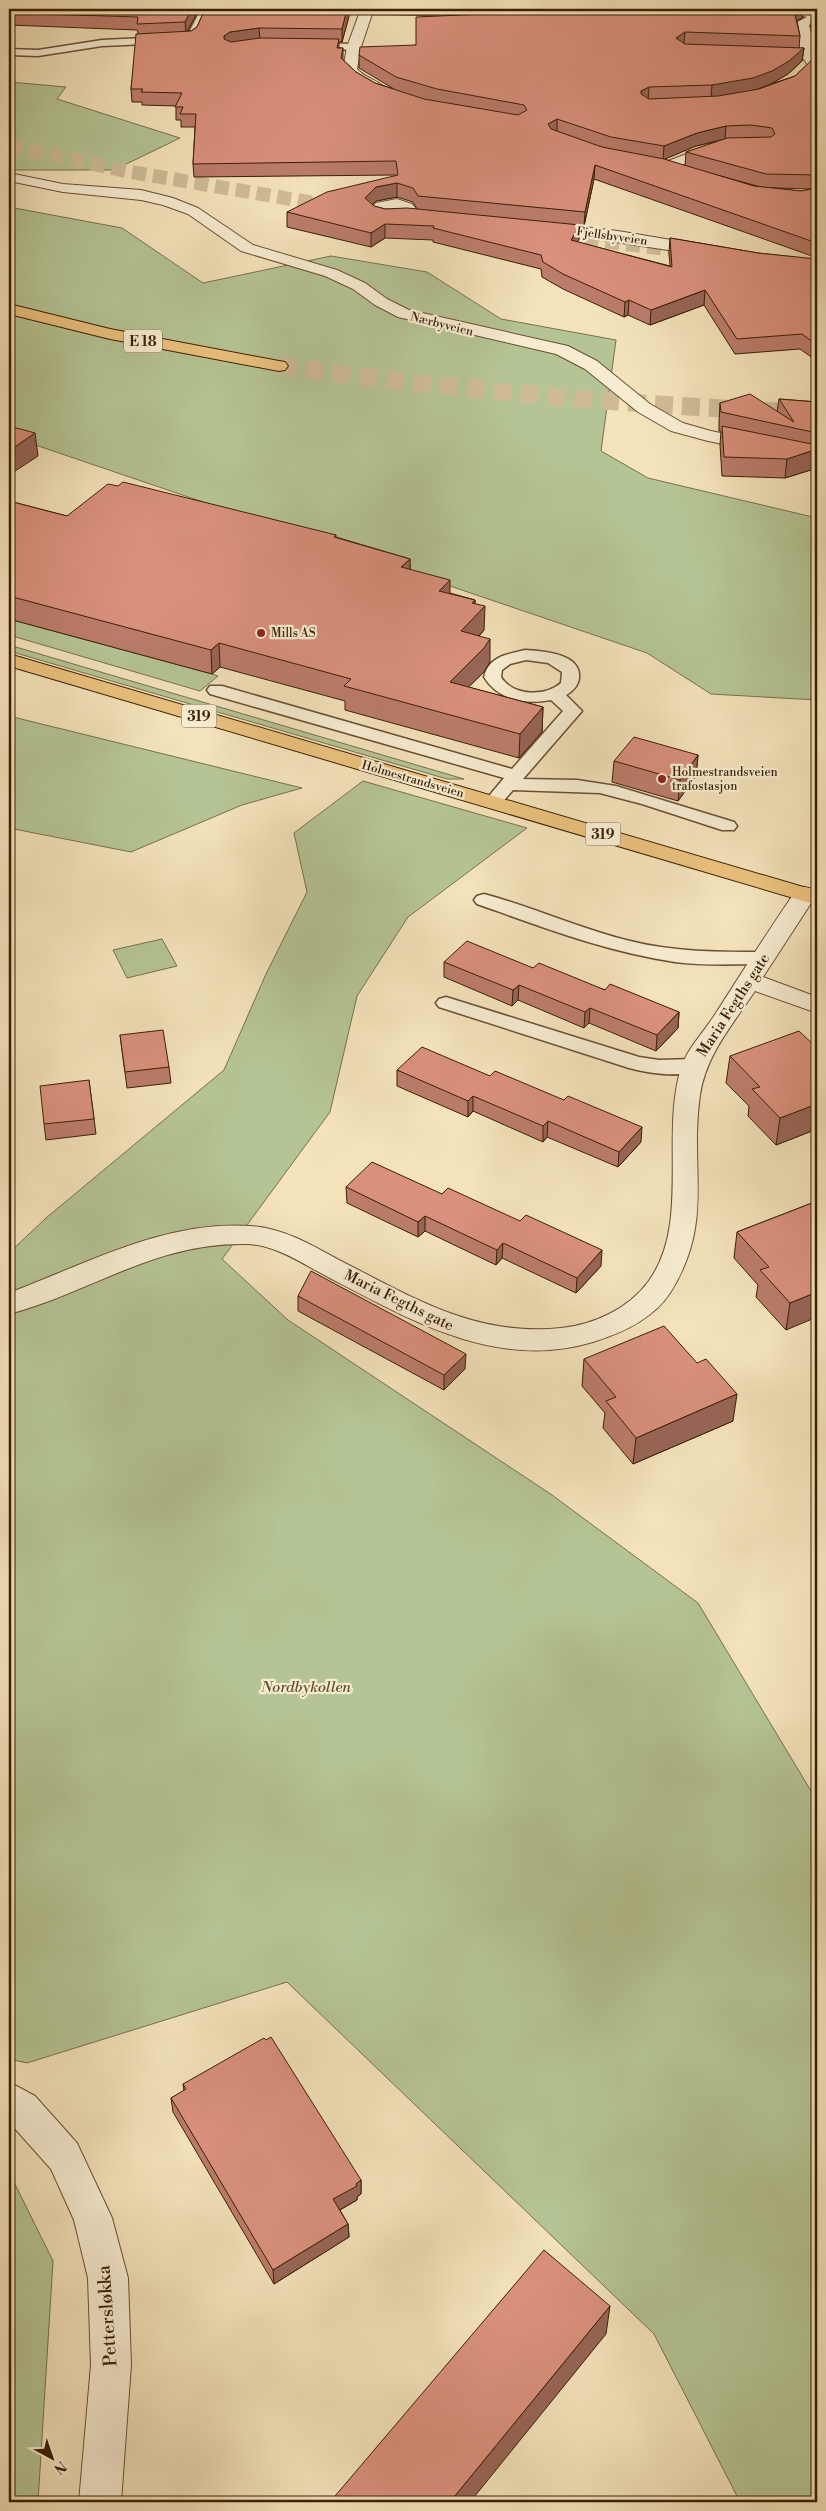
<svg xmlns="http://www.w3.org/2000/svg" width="826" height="2511" viewBox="0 0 826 2511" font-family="'Libre Bodoni',serif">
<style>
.green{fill:#b5c494;stroke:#78714c}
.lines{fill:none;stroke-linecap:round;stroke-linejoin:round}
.highway-tunnel-far1{stroke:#cebb96;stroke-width:14;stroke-dasharray:14 7;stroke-linecap:butt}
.highway-tunnel{stroke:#cebb96;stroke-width:18;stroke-dasharray:18 9;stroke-linecap:butt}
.lane-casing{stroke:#6a4f32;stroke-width:3}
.street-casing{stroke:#6a4f32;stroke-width:2}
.primary-casing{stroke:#3c1e04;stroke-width:2}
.highway-casing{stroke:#3c1e04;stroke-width:2}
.lane{fill:#f7ecd2;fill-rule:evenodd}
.street{fill:#f7ecd2;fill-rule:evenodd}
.primary{fill:#eac17d;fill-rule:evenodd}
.highway{fill:#eac17d;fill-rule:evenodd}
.wall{fill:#bb7c6b;stroke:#3c1e04;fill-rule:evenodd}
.shaded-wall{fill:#986557;stroke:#3c1e04}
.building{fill:#d9907c;stroke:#3c1e04}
.poi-dot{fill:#8f2418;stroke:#f7ecd2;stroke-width:2}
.labels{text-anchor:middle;stroke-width:4.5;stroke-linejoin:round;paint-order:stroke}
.far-street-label{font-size:12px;fill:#3c1e04;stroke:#f7ecd2}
.far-poi-label{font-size:12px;fill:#3c1e04;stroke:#f7ecd2;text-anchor:start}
.shield{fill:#f7ecd2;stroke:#745c42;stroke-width:1}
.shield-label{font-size:14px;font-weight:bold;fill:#3c1e04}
.street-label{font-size:15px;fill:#3c1e04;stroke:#f7ecd2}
.park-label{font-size:15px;font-style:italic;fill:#60502f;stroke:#f7ecd2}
.near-street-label{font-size:18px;fill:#3c1e04;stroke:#f7ecd2}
</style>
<rect width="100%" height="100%" fill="#f3e2ba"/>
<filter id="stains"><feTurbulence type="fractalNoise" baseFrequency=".004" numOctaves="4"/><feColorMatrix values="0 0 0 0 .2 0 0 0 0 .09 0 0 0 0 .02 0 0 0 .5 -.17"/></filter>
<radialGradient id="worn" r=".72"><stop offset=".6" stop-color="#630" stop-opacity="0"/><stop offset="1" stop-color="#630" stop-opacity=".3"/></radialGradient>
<path class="green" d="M9,82l57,5 -9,12 123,39 -66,32h-105z
M9,207l113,21 81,55 128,-27 96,16 74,47 115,21 -15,111 47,27 169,40v182l-106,-6 -64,-41 -638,-217z
M9,619l203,55 6,2 -18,15 -191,-56z
M9,645l455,134h-17l-438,-128z
M9,716l293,72 -60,17 -111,47 -122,-24z
M363,781l164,47 -119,89 -51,79 -27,116 -108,147 66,61 264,175 146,108 119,198v701h-77l-86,-168 -367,-352 -260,81 -18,-4v-806l37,-35 178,-148 42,-96 41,-82 -13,-59z
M162,939l15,27 -50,12 -14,-28z
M12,2178l41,83 -15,241h-29v-321z"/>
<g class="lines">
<path class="highway-tunnel-far1" d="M9,146l122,26 213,36
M543,234l148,18"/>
<path class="highway-tunnel" d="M279,366c179,24 358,40 538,47"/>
<defs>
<path id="lane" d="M201,9h10l-15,30 -5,3 -89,4 -64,10 -29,-1v-6l29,1 64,-10 85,-4z
M779,9h18l20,4v6l-37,-8z
M308,43l46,1 5,3 -5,3 -50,-2v-4z
M525,650c16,1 56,3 54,27 0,8 -7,15 -13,18l16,16 -59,68 54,1 39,6 118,36 3,4 -3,4h-12l-80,-26 -42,-11 -87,-3 -14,16h-12l-3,-4 20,-24 -294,-84 -3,-4 3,-4h12l290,83 51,-58 -12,-11c-26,5 -53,0 -67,-23 4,-20 23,-23 41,-27zM526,660l22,3 14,9 -1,11c-16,14 -48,13 -60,-6l1,-7 8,-6z
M484,894c49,13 96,35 146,47 44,11 88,11 133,11l7,2 3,4 -3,4 -7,2c-29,0 -59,2 -88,-2 -68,-10 -133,-35 -198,-58l-3,-4 3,-4z
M446,997l193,60 20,3 35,-1 7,2 3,5 -3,5c-23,6 -50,3 -72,-3l-190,-61 -3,-4 3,-4z"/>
<path id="street" d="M320,9h202l6,4 -6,4 -150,-3 -11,33 -4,22c8,9 21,11 28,19l-2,3c-15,4 -32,-10 -40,-21l4,-23 12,-33 -33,-1z
M817,12v9l-8,4 8,33v8l-10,-2 -6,-9 -6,-32z
M721,141l7,4 -2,3 -56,22 -5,1 -7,-4 2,-3z
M9,173l54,11 78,6 32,8 25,10 55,37 84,25 28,13 22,16 22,11 159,36 29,15 53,43 33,19 28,8 106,22v10l-109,-22 -37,-10 -33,-19 -53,-43 -29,-15 -158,-37 -23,-12 -22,-16 -28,-13 -84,-25 -53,-37 -25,-9 -22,-5 -78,-8 -54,-11z
M397,199l15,5 6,7c-11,15 -40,16 -51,1l9,-9zM396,209l6,1 -9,3 -9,-2z
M542,222l76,9 89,15 8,5 -8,5 -170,-26 -3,-3z
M805,887l8,2 4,5 -54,83 54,20v16l-62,-22c-22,33 -49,64 -55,104 -11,75 15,127 -30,198 -17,26 -48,40 -77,49 -96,29 -183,-22 -265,-65 -25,-13 -52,-32 -81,-33 -92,-2 -155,48 -238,70v-21c77,-29 156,-73 242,-67 32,2 61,19 88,34 73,37 136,77 222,68 32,-3 67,-19 87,-46 43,-58 12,-146 33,-214 6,-19 22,-35 33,-52 27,-42 54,-85 83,-127z
M9,2082l26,14 42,47 35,75 16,60 3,87 -10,137h-42l12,-137 -3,-87 -14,-58 -23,-51 -42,-47z"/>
<path id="primary" d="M9,654l808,237v14l-808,-239z"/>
<path id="highway" d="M9,304l101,25 169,32 6,1 3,4 -3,4 -6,1 -169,-32 -101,-25z"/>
</defs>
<use href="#lane" class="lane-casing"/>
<use href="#street" class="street-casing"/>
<use href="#primary" class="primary-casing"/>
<use href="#highway" class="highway-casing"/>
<use href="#lane" class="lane"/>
<use href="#street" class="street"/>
<use href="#primary" class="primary"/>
<use href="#highway" class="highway"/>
</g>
<path class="wall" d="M9,9h190l-12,22h4l6,-4 8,-18h144v7l-7,26h-3v6h4v12l13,12 19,11 19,6 -35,-21v-13l57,-10 68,-31v-5h319l-1,9 -5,3 3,15 -1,12h5l-2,13 -14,13 -17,10 24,-8 22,-20 -6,-30 1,-13 4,-2 -12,-2h13v352l-17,-12 -65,5 -31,-49 -54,20 -22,-10 -4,2 -61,-28 -21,-12 -1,-8 -108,-27v-2l-48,-2 -14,9 -84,-20v-15l109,-36v-1l-202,2 -1,-13 2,-37h-14v-7h-5v-14l-34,-1v-3h-10l-1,-13 7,-56 -1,-3 -128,-5zM723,140l-37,12 -1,14 -21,-7 32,-13zM702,171l59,16 -7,-1zM594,179l218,77v3l-54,-6 -88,-15 -1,14 1,14 -93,-24 2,-3 1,-13h4zM771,188h5l35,1 -10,2zM397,197l16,5 4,7h-32l-11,-3 -2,-1 4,-4z
M779,399l38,3v66l-32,10 -63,-2 -2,-31 1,-14h-2v-9l1,-19 57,9z
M9,501l58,15 269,19v2l74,22v11l40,23 25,7v4l9,26 -5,6 11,26 -6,10 -16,15 75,20 -1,25 -23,26 -174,-48v-9l-125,-34 -8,7 -203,-55z
M698,755l-2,21 -18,25 -66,-19 2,-21z
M444,962l89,6 146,44 -1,16 -22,23 -67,-28 -5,5 -66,-28 -6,6 -68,-29z
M120,1035l49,32 2,16 -44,5z
M817,1048v81l-41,16 -28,-29 1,-10 -23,-23 4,-27z
M397,1070l244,72 -23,25 -71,-30 -4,5 -70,-31 -5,6 -71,-31z
M89,1080l7,54 -50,6 -2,-16z
M9,1143l5,45 -5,1z
M346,1187l96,7 159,72 -25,27 -74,-35 -6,7 -71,-34 -7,6 -71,-34z
M812,1203l-26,127 -30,-33 2,-12 -24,-27 3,-26z
M298,1296l167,73 -21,21 -146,-79z
M584,1359l149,62 -100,43 -30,-36 2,-15 -23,-27z
M183,2084l178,96v14l-4,3v3l-17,10 8,14 1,13 -75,47 -101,-172 -2,-14 13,-7z"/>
<path class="shaded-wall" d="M192,9h7l-13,25 -1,-12z
M347,9h2v7l-7,26v-13z
M798,9h5l-1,9 -9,5 1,-12z
M259,28l1,13 -35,7 -1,-12 6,-4z
M685,32l-1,13 -8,-7z
M804,48l-2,13 -14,13 -17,10 -19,7 -41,7 1,-13z
M649,87l-1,13 -8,4 1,-13z
M557,119v13l-10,6 1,-14z
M726,126l-1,13 -29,7 -33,14 1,-14 33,-13z
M595,165l-1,14 -10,47 1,-14z
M397,183v14l-21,4 -11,11v-14l11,-11z
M385,224v14l-14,9v-14z
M580,225l-1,14 -9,16 1,-15z
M705,290l-1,15 -54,20 1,-15z
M629,300l-1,15 -4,2 1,-15z
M35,433l3,23 -29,19v-24z
M817,449v19l-32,10 2,-19z
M410,559v23l-9,-15z
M450,580v23l-11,-12z
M475,600v16l10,-10 -1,24 -23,25v-24l11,-28z
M490,639v23l-6,10 -35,34 1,-24z
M219,643l1,24 -8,7 -1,-24z
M543,707l-1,25 -23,26 1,-24z
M698,755l-2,21 -18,25 2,-21z
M519,985l-1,15 -6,6 1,-16z
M590,1008l-1,15 -5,5 1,-16z
M679,1012l-1,16 -22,23 1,-16z
M473,1096v15l-5,6v-16z
M817,1104v25l-41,16 4,-27z
M548,1121l-1,16 -4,5v-16z
M642,1127l-1,15 -23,25 1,-15z
M425,1216v15l-7,6v-15z
M503,1243l-1,15 -6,7 1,-15z
M602,1250l-1,16 -25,27 1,-15z
M817,1292v25l-31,13 4,-27z
M466,1354l-1,15 -21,21v-15z
M737,1394l-4,27 -100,43 3,-26z
M361,2180v14l-4,3v3l-23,13 -1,-14z
M348,2224l1,13 -75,47 -1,-14z
M610,2306l-4,28 -136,168h-20z"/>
<path class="building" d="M9,9h183l-7,13 -48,2 1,-7 -129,-4z
M205,9h142l-5,20 -83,-1 -29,4 -6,4v3l7,3 29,-4 79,1 -2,9h6l-2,10 15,14 19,11 49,16 94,16 9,-5 -3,-5 -87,-16 -41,-12 -37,-22 1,-8 56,-2v-28l68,-3v-5h314l-4,2 6,25 -115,-4 -9,6 9,6 119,4 -15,13 -17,10 -19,7 -41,7 -63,2 -8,4v3l8,5 69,-3 41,-7 36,-13 22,-21v120l-51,-1 -80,-22 41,-14 44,-1 4,-3 -3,-6 -21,-3 -25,1 -29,7 -33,13 -53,-9 -54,-18 -9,5 3,5 51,18 62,12 90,27 47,5 16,-3v59l-4,-2 1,-3 -219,-77 -10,47 -167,-16 -5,-8 -16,-5 -21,4 -11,11 9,8 11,3 22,-1 173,17 -9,15 101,27 -2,-29 88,15 59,6v86l-15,-11 -65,5 -32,-49 -54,20 -22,-10 -4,2 -62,-28 -20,-12 -2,-7 -108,-27 1,-2 -49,-2 -14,9 -84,-21 40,-20 71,-17 -2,-14 -203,3 3,-50h-16l3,-7h-8l7,-14 -41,-1 2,-3h-12l5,-55 55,-3 6,-4z
M817,10v28l-5,-25z
M750,394l44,28 -15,-23 38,3v31l-96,-21 -1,-9z
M9,426l26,7 -26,18z
M722,426l95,19v4l-30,10 -63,-2z
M123,482l213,53 -2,2 76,22 -9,8 49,13 -11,11 36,9 -3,3 13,3 -24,25 29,8 -6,9 -34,34 93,25 -23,27 -176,-48 7,-7 -132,-36 -8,7 -202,-54v-95l58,15 41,-32 10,2z
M634,737l64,18 -18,25 -66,-19z
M467,941l66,27 6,-5 66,27 5,-6 69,28 -22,23 -67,-27 -5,4 -66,-27 -6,5 -69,-28z
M163,1030l6,37 -44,5 -5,-37z
M799,1031l18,17v56l-37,14 -28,-29 8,-2 -30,-31z
M422,1047l68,29 5,-5 69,29 4,-4 74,31 -23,25 -71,-31 -5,5 -70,-30 -5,5 -71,-31z
M89,1080l5,39 -50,5 -4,-38z
M9,1147l3,25 -3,1z
M372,1162l70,32 6,-6 72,33 6,-6 76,35 -25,28 -74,-35 -6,7 -72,-34 -7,6 -72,-35z
M812,1203l5,5v84l-27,11 -30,-33 9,-3 -32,-35z
M311,1271l155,83 -22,21 -146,-79z
M664,1326l33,37 9,-4 31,35 -101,44 -30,-37 10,-4 -32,-38z
M271,2037l90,143 -5,4 1,2 -24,13 15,25 -75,46 -102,-172 15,-9 -3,-5 81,-46 2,2z
M544,2250l66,56 -160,196h-120z"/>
<g class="poi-dot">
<circle cx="261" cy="633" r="5"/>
<circle cx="662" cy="779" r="5"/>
</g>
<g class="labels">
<g class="far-street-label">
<text transform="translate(612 236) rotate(8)" y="4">Fjellsbyveien</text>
<text transform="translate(442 324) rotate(14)" y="4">Nærbyveien</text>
<text transform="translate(413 779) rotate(16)" y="4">Holmestrandsveien</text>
</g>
<g class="far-poi-label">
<text x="271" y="637">Mills AS</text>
<text x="672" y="776">Holmestrandsveien<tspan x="672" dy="14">trafostasjon</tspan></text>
</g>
<g class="shield">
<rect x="124" y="329.5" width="38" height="23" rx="4"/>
<rect x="181.5" y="704.5" width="35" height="23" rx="4"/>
<rect x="585.5" y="822.5" width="35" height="23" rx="4"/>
</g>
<g class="shield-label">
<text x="143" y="346">E 18</text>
<text x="199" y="721">319</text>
<text x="603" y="839">319</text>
</g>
<g class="street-label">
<text transform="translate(733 1005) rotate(-57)" y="5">Maria Fegths gate</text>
<text transform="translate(399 1300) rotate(26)" y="5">Maria Fegths gate</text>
</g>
<g class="park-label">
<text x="306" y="1692">Nordbykollen</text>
</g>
<g class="near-street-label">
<text transform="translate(107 2316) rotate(-94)" y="6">Pettersløkka</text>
</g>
</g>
<rect width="826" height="2511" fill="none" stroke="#f3e2ba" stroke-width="30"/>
<rect x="10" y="10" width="806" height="2491" fill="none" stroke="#3c1e04" stroke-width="2.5"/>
<rect x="15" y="15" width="796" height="2481" fill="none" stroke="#3c1e04"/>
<g transform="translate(52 2458) rotate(140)" stroke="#f7ecd2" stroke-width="4" paint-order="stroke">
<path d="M0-4L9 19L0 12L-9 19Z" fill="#3c1e04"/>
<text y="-8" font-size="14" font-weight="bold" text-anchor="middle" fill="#3c1e04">N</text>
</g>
<rect width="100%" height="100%" filter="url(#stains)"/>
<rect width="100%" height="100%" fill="url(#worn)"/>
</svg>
